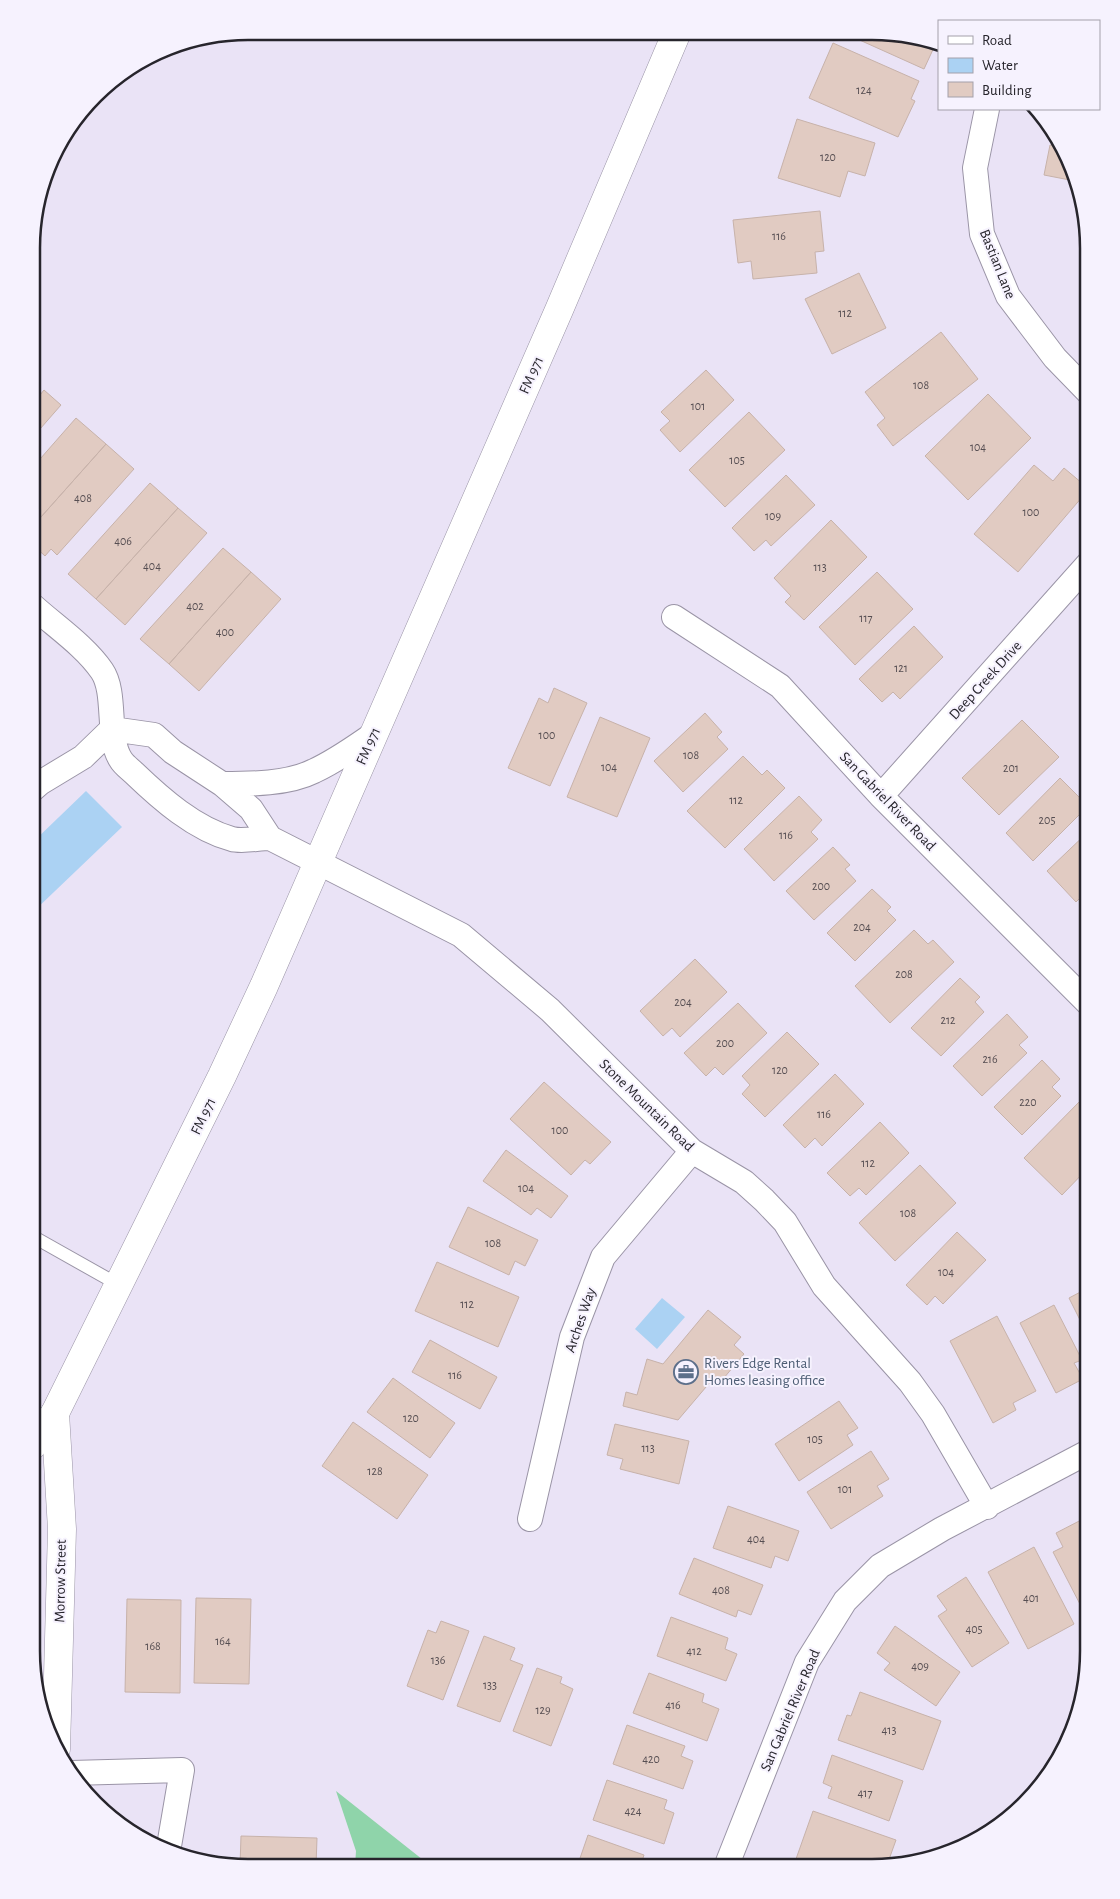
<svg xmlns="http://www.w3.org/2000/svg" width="1120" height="1899" viewBox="0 0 1120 1899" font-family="'Alegreya Sans',sans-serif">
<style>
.green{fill:#8fd4aa}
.water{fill:#abd2f3}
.building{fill:#e1cbc2;stroke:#c7b2aa}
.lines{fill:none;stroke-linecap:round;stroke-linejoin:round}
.service-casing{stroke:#9a94a6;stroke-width:14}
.minor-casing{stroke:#9a94a6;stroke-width:26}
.tertiary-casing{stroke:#9a94a6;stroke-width:29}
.secondary-casing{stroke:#9a94a6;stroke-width:29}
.service{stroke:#fff;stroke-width:12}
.minor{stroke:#fff;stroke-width:24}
.tertiary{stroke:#fff;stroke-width:28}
.secondary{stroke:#fff;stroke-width:28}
.labels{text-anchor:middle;stroke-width:4;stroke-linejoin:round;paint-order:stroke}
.number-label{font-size:12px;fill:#564e52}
.street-label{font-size:15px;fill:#27252c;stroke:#f6f2fe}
.service-label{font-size:15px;fill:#4e5e75;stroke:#f6f2fe;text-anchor:start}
.rim{fill:none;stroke:#27252c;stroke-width:2.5}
</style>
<rect width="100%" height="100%" fill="#eae3f6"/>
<path class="green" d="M336,1791l96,76 -77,-1 1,-15z"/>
<path class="water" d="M86,791l36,36 -90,86v-70z
M662,1298l23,19 -28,32 -22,-20z"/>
<path class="building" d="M844,33h57l35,10 -12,26z
M833,43l86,38 -8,18 4,2 -17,36 -89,-39z
M797,119l78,24 -10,33 -17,-5 -8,26 -62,-19z
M1050,145l12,2 10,18 3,16 -31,-6z
M820,211l4,40 -9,1 2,21 -64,6 -2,-18 -13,2 -5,-43z
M859,273l27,55 -54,26 -27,-55z
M941,332l37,47 -85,67 -16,-21 8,-7 -20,-26z
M706,370l28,30 -54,52 -20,-22 10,-9 -9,-9z
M33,388l7,7 4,-5 17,15 -28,32z
M988,394l43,44 -63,62 -43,-44z
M749,412l36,38 -60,57 -36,-37z
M76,418l30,26 -73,82v-59z
M106,444l28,25 -77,86 -6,-6 -6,7 -12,-11v-19z
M1034,465l19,16 11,-13 25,21 -71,83 -44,-38z
M786,475l29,30 -44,41 -5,-6 -12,11 -22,-23z
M150,483l28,25 -82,91 -28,-25z
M178,508l29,25 -82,92 -29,-26z
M831,520l36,37 -63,63 -19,-18 6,-6 -17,-18z
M223,548l28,24 -82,92 -29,-25z
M251,572l30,27 -82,92 -30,-27z
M877,572l36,37 -58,56 -36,-38z
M914,626l29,31 -43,42 -7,-7 -11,10 -23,-23z
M554,688l33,15 -37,83 -42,-18 31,-70 9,5z
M705,713l17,19 -5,5 11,12 -45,43 -29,-31z
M600,717l50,21 -33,79 -50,-20z
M1022,720l37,37 -60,58 -37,-37z
M743,756l19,19 5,-5 18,18 -60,60 -38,-37z
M1060,778l28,28 -55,55 -27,-28z
M799,796l23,24 -11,12 7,7 -44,42 -30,-32z
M1089,831v58l-13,13 -29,-31z
M833,847l17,18 -5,4 11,12 -42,39 -28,-29z
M872,889l19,18 -4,4 9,9 -41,41 -28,-28z
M914,930l14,14 5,-4 21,22 -64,61 -35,-37z
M695,959l32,33 -47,45 -8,-9 -9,8 -23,-25z
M960,978l20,19 -5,5 9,10 -43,44 -30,-28z
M738,1003l29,30 -44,42 -8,-8 -9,9 -22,-23z
M1007,1014l21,23 -9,8 8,8 -45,43 -29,-30z
M787,1032l32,32 -54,53 -23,-23 8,-9 -8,-9z
M1042,1060l18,19 -8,8 9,9 -39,39 -28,-28z
M835,1074l29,30 -42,42 -7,-8 -10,10 -22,-23z
M544,1082l67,60 -21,22 -5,-4 -14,15 -61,-56z
M1082,1099l6,6v63l-26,27 -38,-37z
M880,1122l29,31 -43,42 -7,-7 -9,8 -23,-23z
M506,1150l62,46 -17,22 -14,-10 -6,7 -48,-34z
M920,1165l36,38 -61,58 -36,-38z
M1088,1186v19l-9,-9z
M468,1207l70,33 -13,26 -10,-5 -6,14 -60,-28z
M957,1232l29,28 -43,44 -8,-8 -8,9 -21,-20z
M437,1262l82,35 -21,50 -83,-36z
M1088,1288v48l-19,-38z
M1054,1305l28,55 -8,3 9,16 -27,14 -36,-70z
M708,1310l33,27 -7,8 10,9 -26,31 -6,-5 -34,40 -55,-14 3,-14 11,3 10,-36 16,5z
M997,1316l39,75 -23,12 3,7 -23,13 -43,-82z
M430,1340l67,37 -17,32 -68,-37z
M393,1378l62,45 -25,35 -63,-46z
M839,1401l19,27 -11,7 6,10 -54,36 -24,-37z
M353,1422l75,53 -31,44 -75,-53z
M615,1424l74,17 -10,43 -59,-15 3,-10 -16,-4z
M871,1451l18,28 -12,7 6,10 -52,33 -24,-37z
M728,1506l71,25 -11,30 -13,-5 -4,12 -58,-20z
M1085,1518l3,7v80l-6,3 -29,-56 10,-5 -7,-14z
M1034,1547l40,77 -46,25 -40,-77z
M694,1558l69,27 -12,30 -13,-5 -2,7 -57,-23z
M966,1577l43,66 -37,24 -34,-51 9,-6 -10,-14z
M196,1598l55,1 -2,85 -55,-1z
M127,1599l54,1 -1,93 -55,-1z
M671,1617l57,21 -3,11 12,5 -11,27 -69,-25z
M441,1621l28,10 -26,69 -36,-14 21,-56 8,3z
M895,1626l65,46 -24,34 -52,-36 6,-7 -13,-10z
M484,1636l31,12 -5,12 13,5 -23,57 -43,-16z
M537,1668l25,9 -2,6 13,6 -22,57 -38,-15z
M649,1673l55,21 -2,8 17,7 -12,32 -74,-28z
M860,1692l81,29 -18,49 -85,-30 9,-25 4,1z
M627,1725l58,21 -4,10 12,5 -10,28 -70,-25z
M832,1755l71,26 -14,40 -61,-23 4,-11 -9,-4z
M607,1780l60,20 -3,9 10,4 -10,31 -71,-24z
M813,1811l83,29 -9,25 -15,3h-51l-25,-9z
M588,1835l56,20 -3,9 9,3h-73z
M241,1836l76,2 -1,28h-76z"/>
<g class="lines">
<defs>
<path id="service" d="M32,1236l87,49"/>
<path id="minor" d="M987,109l-12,59 7,66 26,62 47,62 34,35
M33,606c22,20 52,40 69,65 15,22 4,67 19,89 3,5 9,9 13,13 27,26 61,56 98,66 10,3 26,-1 38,-1
M674,617l106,69 101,110 207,207
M112,729l42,6 19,17 49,32 29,25 19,29 191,97 89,75 142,141 52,31 20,18 21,22 39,64 86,96 23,32 54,93
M222,784c29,0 66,0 92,-13 22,-10 41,-24 60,-37
M32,790l8,-7 43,-26 29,-28
M881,796l208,-233
M530,1519l42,-182 31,-80 89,-106
M71,1773l111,-3 -14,82
M726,1867l81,-205 38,-61 35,-35 62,-37 146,-77"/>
<path id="tertiary" d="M55,1413l7,116 -6,220"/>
<path id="secondary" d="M32,1446l23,-33 167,-337 42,-90 295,-676 118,-278"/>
</defs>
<use href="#service" class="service-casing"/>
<use href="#minor" class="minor-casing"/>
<use href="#tertiary" class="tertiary-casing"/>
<use href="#secondary" class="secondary-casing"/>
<use href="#service" class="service"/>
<use href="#minor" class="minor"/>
<use href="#tertiary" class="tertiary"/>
<use href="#secondary" class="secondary"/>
</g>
<defs>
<symbol id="office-ring" viewBox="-11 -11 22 22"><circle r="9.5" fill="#f6f2fe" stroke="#5c6f8a" stroke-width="1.5"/><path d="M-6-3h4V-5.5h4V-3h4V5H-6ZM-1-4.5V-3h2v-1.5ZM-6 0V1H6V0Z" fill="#5c6f8a"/></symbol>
</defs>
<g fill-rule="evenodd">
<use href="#office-ring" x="672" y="1358" width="28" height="28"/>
</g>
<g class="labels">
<g class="number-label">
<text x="864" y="94">124</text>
<text x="828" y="161">120</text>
<text x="779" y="240">116</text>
<text x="845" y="317">112</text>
<text x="921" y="389">108</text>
<text x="698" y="410">101</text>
<text x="978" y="451">104</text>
<text x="737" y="464">105</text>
<text x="83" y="502">408</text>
<text x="1031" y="516">100</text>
<text x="773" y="520">109</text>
<text x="123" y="545">406</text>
<text x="152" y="570">404</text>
<text x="820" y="571">113</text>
<text x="195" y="610">402</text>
<text x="866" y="622">117</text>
<text x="225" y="636">400</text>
<text x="901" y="672">121</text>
<text x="547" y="739">100</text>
<text x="691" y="759">108</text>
<text x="609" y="771">104</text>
<text x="1011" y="772">201</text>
<text x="736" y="804">112</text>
<text x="1047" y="824">205</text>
<text x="786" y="839">116</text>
<text x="821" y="890">200</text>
<text x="862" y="931">204</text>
<text x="904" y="978">208</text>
<text x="683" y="1006">204</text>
<text x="948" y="1024">212</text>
<text x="725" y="1047">200</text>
<text x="990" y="1063">216</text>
<text x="780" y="1074">120</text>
<text x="1028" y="1106">220</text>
<text x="824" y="1118">116</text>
<text x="560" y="1134">100</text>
<text x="868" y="1167">112</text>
<text x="526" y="1192">104</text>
<text x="908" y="1217">108</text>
<text x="493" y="1247">108</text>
<text x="946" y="1276">104</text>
<text x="467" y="1308">112</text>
<text x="455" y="1379">116</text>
<text x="411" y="1422">120</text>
<text x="815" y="1443">105</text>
<text x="648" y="1452">113</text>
<text x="375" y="1475">128</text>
<text x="845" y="1493">101</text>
<text x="756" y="1543">404</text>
<text x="721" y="1594">408</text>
<text x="1031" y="1602">401</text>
<text x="974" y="1633">405</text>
<text x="223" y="1645">164</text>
<text x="153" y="1650">168</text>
<text x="694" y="1655">412</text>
<text x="438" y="1664">136</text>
<text x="920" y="1670">409</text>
<text x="490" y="1689">133</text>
<text x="673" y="1709">416</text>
<text x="543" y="1714">129</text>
<text x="889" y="1734">413</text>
<text x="651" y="1763">420</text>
<text x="865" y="1797">417</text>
<text x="633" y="1815">424</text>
</g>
<g class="street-label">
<text transform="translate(998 264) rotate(68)" y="5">Bastian Lane</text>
<text transform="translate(531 375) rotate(-66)" y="5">FM 971</text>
<text transform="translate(985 680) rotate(-48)" y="5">Deep Creek Drive</text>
<text transform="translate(368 746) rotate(-66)" y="5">FM 971</text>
<text transform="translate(888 801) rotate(46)" y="5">San Gabriel River Road</text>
<text transform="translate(647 1105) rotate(44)" y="5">Stone Mountain Road</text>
<text transform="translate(203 1116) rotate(-64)" y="5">FM 971</text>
<text transform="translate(580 1320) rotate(-71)" y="5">Arches Way</text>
<text transform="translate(60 1581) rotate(-89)" y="5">Morrow Street</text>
<text transform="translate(790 1710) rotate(-67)" y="5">San Gabriel River Road</text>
</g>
<g class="service-label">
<text x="704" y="1368">Rivers Edge Rental<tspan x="704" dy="17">Homes leasing office</tspan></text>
</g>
</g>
<path d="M0 0H1120V1899H0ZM248 40H872A208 208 0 0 1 1080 248V1651A208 208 0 0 1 872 1859H248A208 208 0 0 1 40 1651V248A208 208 0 0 1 248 40Z" fill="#f6f2fe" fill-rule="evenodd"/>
<path class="rim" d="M248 40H872A208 208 0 0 1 1080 248V1651A208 208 0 0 1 872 1859H248A208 208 0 0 1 40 1651V248A208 208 0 0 1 248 40Z"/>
<rect x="938" y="20" width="162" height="90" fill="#f6f2fe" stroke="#a3a0aa"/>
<rect x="948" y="36" width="25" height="8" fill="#ffffff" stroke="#a3a0aa"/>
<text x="982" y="45" font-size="15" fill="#27252c">Road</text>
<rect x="948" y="58" width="25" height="15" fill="#abd2f3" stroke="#a3a0aa"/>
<text x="982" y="70" font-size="15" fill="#27252c">Water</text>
<rect x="948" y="82" width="25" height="15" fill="#e1cbc2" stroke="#a3a0aa"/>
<text x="982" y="95" font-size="15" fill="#27252c">Building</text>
</svg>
